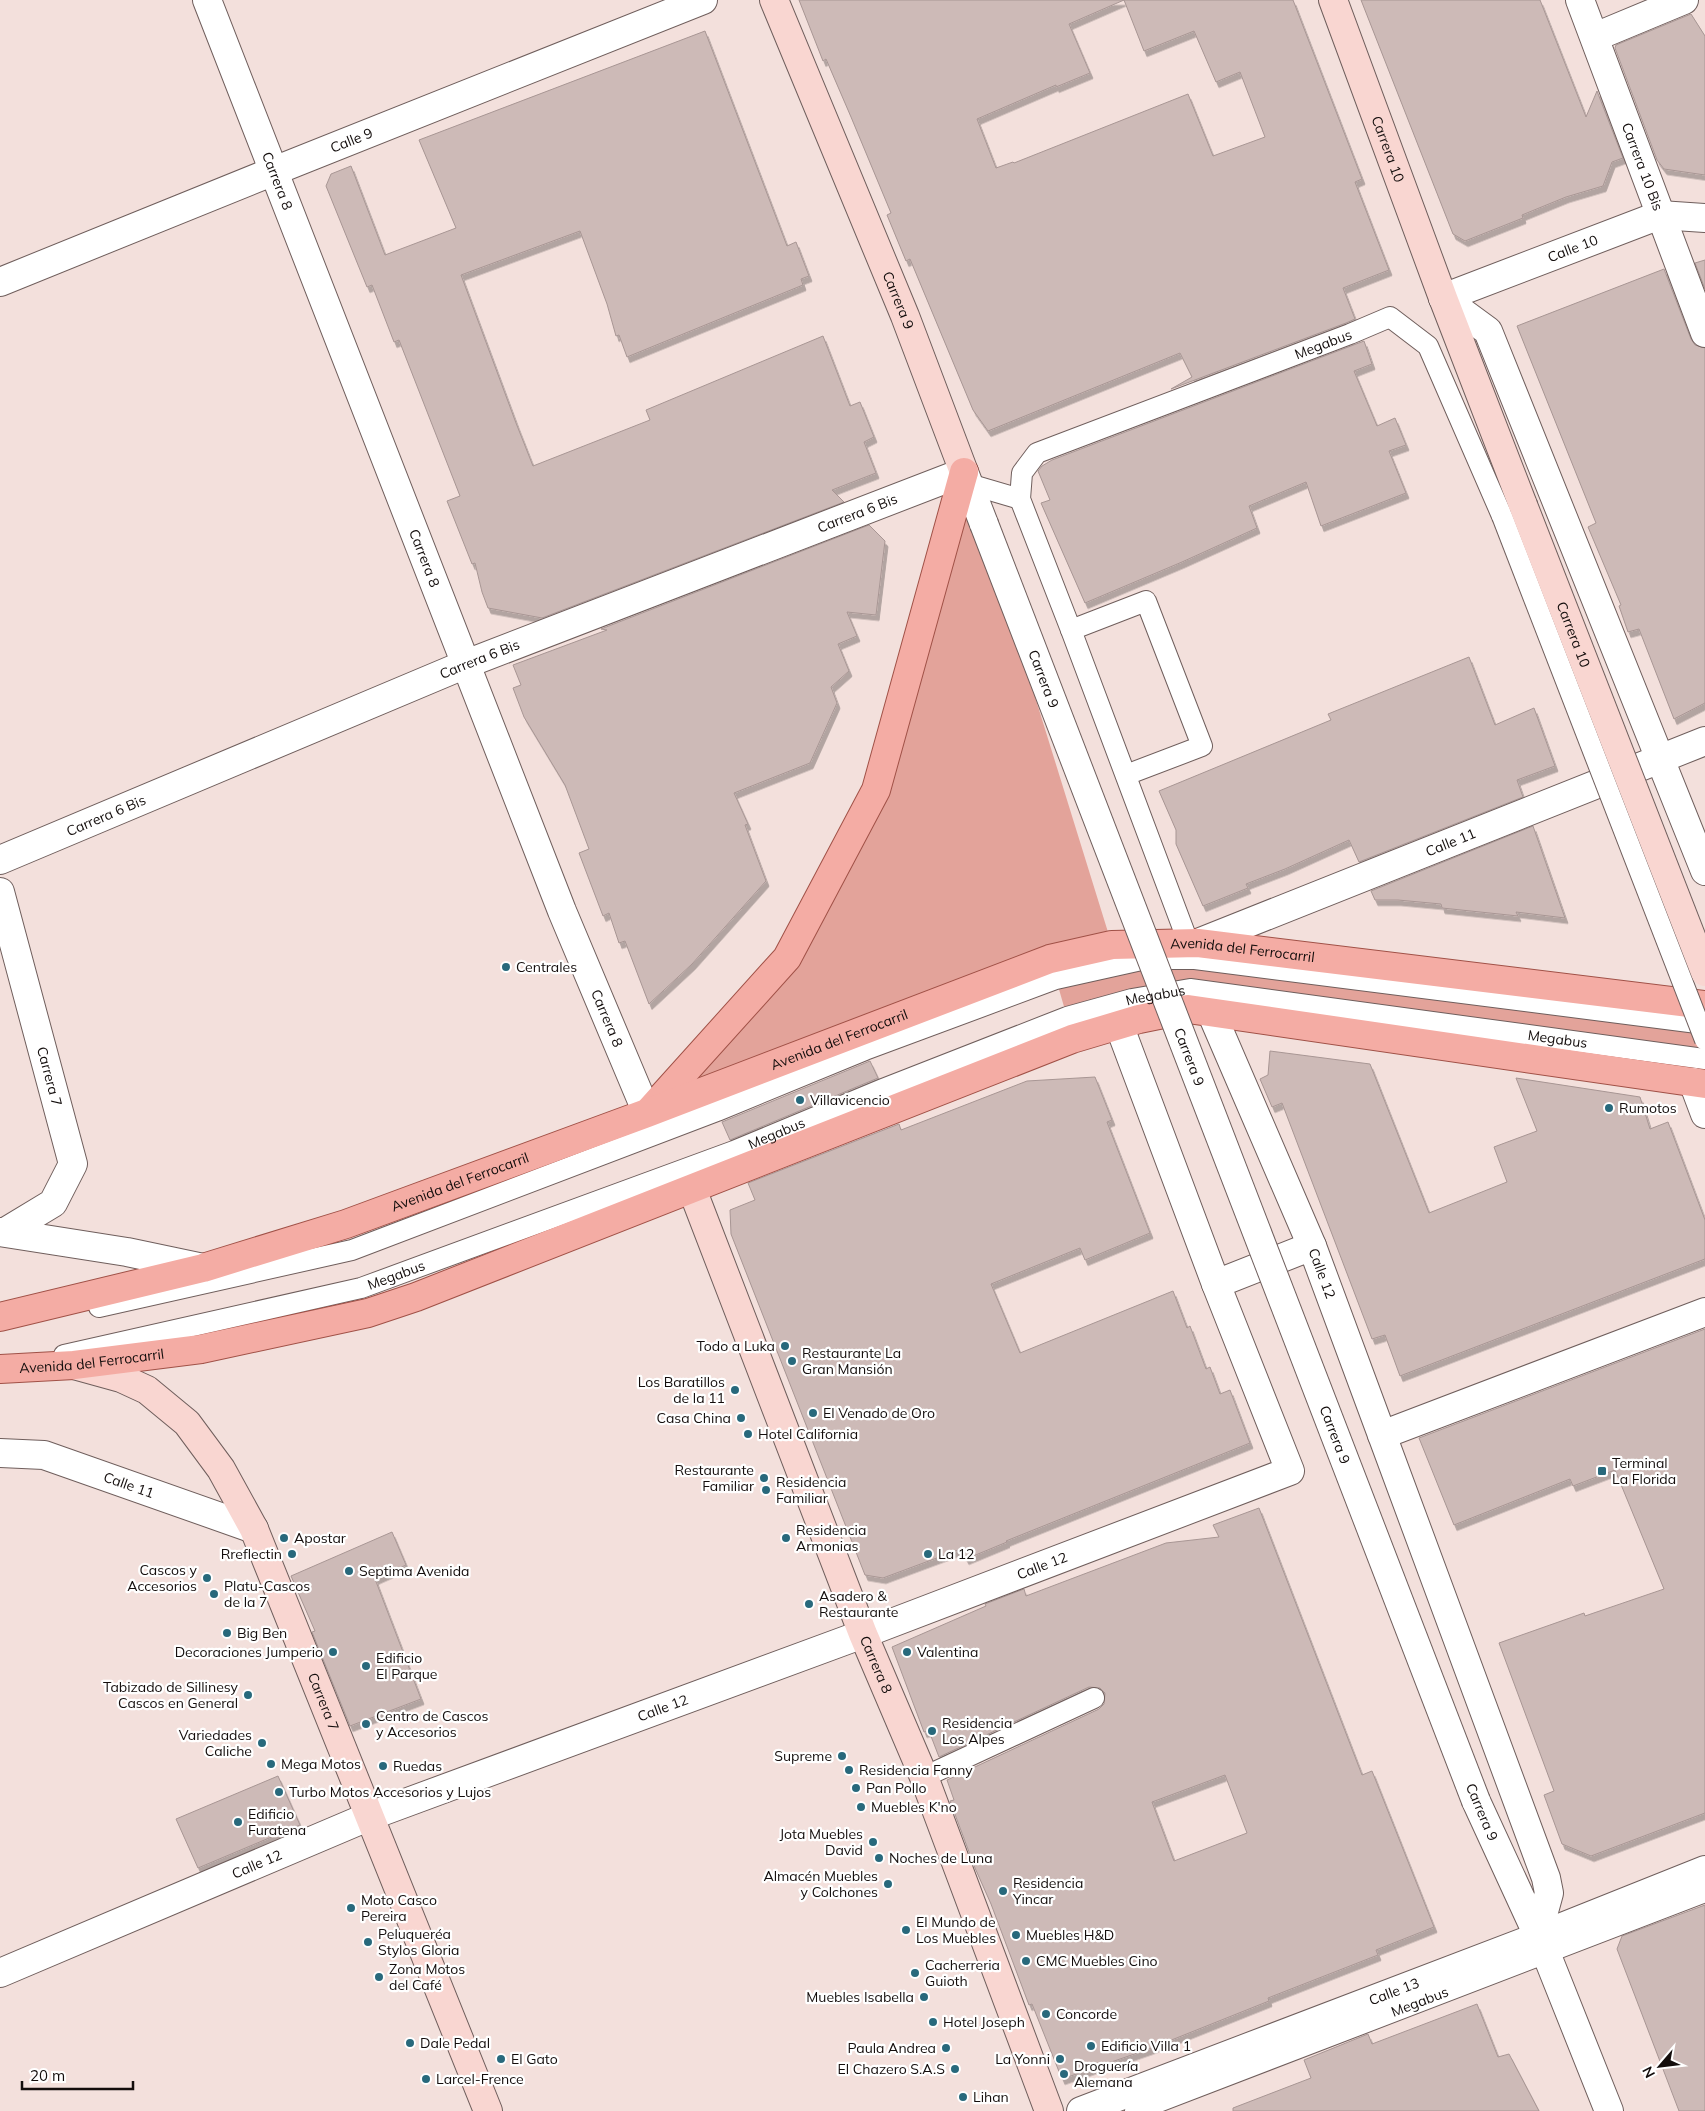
<svg xmlns="http://www.w3.org/2000/svg" width="1705" height="2111" viewBox="0 0 1705 2111" font-family="Mulish,sans-serif">
<style>
.green{fill:#e3a39a}
.building{fill:#cdbab7;stroke:#a89694;fill-rule:evenodd;filter:url(#shadow)}
.lines{fill:none;stroke-linecap:round;stroke-linejoin:round}
.lane-casing{stroke:#6f5e5c;stroke-width:22}
.street-casing{stroke:#6f5e5c;stroke-width:30}
.secondary-casing{stroke:#6f5e5c;stroke-width:30}
.primary-casing{stroke:#a05147;stroke-width:30}
.lane{stroke:#fff;stroke-width:20}
.street{stroke:#fff;stroke-width:28}
.secondary{stroke:#f9d6d1;stroke-width:28}
.primary{stroke:#f4aca4;stroke-width:28}
.lane-bridge-casing{stroke:#6f5e5c;stroke-width:22;stroke-linecap:butt}
.street-bridge-casing{stroke:#6f5e5c;stroke-width:30;stroke-linecap:butt}
.secondary-bridge-casing{stroke:#6f5e5c;stroke-width:30;stroke-linecap:butt}
.lane-bridge{stroke:#fff;stroke-width:20}
.street-bridge{stroke:#fff;stroke-width:28}
.secondary-bridge{stroke:#f9d6d1;stroke-width:28}
.poi-dot{fill:#28697c;stroke:#fff;stroke-width:2}
.labels{text-anchor:middle;stroke-width:4.5;stroke-linejoin:round;paint-order:stroke}
.street-label{font-size:14px;fill:#130d0c;stroke:#fff}
.poi-label{font-size:14px;fill:#130d0c;stroke:#fff;text-anchor:start}
</style>
<defs>
<filter id="shadow"><feDropShadow dx="3" dy="5.5" stdDeviation="0" flood-color="#0004"/></filter>
</defs>
<rect width="100%" height="100%" fill="#f3e0dc"/>
<path class="green" d="M969,484l143,461 -465,168 140,-155 89,-167z
M1146,959l559,65v35l-488,-67 -150,25 -11,-38z"/>
<path class="building" d="M799,0h494l69,179 -7,3 34,88 -46,18 12,31 -9,4 -175,66 21,-12 -12,-24 -192,78 -15,-21 -63,-151 -4,2 -19,-46 4,-2 -40,-96 -25,-58 -3,2zM1124,0l20,51 50,-20 22,51 24,-10 25,65 -52,19 -25,-62 -174,69 -1,-1 -17,6 -19,-49 79,-34v2l34,-14 -21,-49z
M1361,0h179l46,117 11,-26 26,67 -11,4 -9,24 -37,11 -44,18 1,3 -58,23 -12,-7z
M1691,14l14,22v139l-41,-6 -7,-9 -42,-112 1,-3z
M705,31l82,215 9,-4 13,34 -8,3 2,6 -176,72 -8,-22 -3,1 -9,-32 -27,-73 -119,44 55,148 17,43 117,-46 -4,-10 177,-74 27,70 10,-4 14,35 -10,5 12,31 -44,17 12,12 -302,116 -54,-10 -6,-16 -7,-29 -3,1 -25,-63 13,-5 -61,-156 -5,2 -22,-57 -5,2 -41,-101 5,-12 20,-8 34,89 71,-27 -37,-88z
M1705,260v29l-10,-26z
M1664,269l27,70 4,6 10,3v355l-31,16 -35,-90 -11,3 -9,-26 2,-1 -33,-78 8,-4 -79,-197z
M1364,341l8,23 -18,7 23,55 18,-8 11,27 -17,6 17,42 -85,33 -15,-44 -57,24 8,22 -75,34 -97,41 -44,-100 9,-3 -12,-29 4,-5 10,-6z
M869,525l16,16 -9,74 -29,-3 10,24 -19,8 11,27 -18,16 6,16 -27,60 -76,30 14,31 -3,1 21,56 -74,83 -43,40 -24,-63 -6,2 -10,-30 -6,3 -24,-63 10,-4 -24,-64 -41,-68 -11,-29 8,-3 -8,-20 94,-35 -6,-1z
M1469,657l26,68 39,-17 21,58 -38,14 6,17 -164,65 -10,-22 -64,29 -39,15 2,4 -45,18 -27,-62v-14l-17,-39 172,-71 -3,-6z
M1533,826l32,92 -49,-6 2,4 -76,-8 -1,-4 -43,-4h-23l-4,-9z
M1270,1051l100,13 59,149 78,-31 -13,-35 43,-16 -21,-53 124,19 10,32 18,-7 37,98v39l-305,117 -15,-41 -13,4 -90,-236 -10,4 -12,-28 8,-4z
M870,1061l8,17 -148,62 -8,-18z
M1095,1077l17,43 -5,2 43,111 -65,27 -5,-12 -89,36 29,69 153,-62 14,37 3,-2 16,43 4,-2 10,27 10,-4 20,53 -244,98 1,1 -41,17 -5,-10 -78,29 -18,-3 -134,-341 -1,-24 25,-10 -7,-17 151,-59 2,6 126,-49z
M1705,1329v484l-114,43 -29,-12 -18,-49 10,-4 -55,-148 85,-30 1,3 79,-27 -49,-119 -42,16 -3,-7 -116,46 -35,-87z
M1259,1508l103,267 10,-4 62,156 -58,23 2,5 -110,43 1,3 -120,48 -87,30 -30,-75 -3,1 -38,-101 -16,-36 -25,-67 4,-1 -7,-20 152,-71 5,-5 1,-11 -5,-5 -11,-1 -150,70 -10,-26 -5,1 -32,-85 94,-41 -1,-2 39,-15 2,7 140,-53 53,-6 -6,-12zM1225,1775l22,58 -73,28 -22,-59z
M392,1532l14,33 -31,14 46,120 -71,27 -38,-94 3,-1 -24,-55z
M278,1776l22,49 -102,43 -22,-49z
M1705,1905v206h-26l-62,-162 5,-13z
M1477,2004l21,53 11,-3 30,57h-306v-3l78,-30 -7,-18 64,-26 4,10z"/>
<g class="lines">
<defs>
<g id="lane">
<path d="M969,484l51,15"/>
<path d="M1071,630l75,-29 56,145 -76,29"/>
<path id="s1" d="M1193,955l-122,-325 -51,-131 2,-26 15,-20 313,-119 40,-17 38,29 74,170"/>
<path d="M99,1307l253,-57 365,-139 148,-61 191,-71 90,-20h49l510,65"/>
<path id="s2" d="M64,1355l297,-67 373,-137 149,-62 184,-72 65,-18 58,-10 515,70"/>
<path d="M924,1777l170,-79"/>
<path id="s3" d="M1135,2111l570,-219"/>
</g>
<g id="street">
<path id="s4" d="M207,0l355,911 85,202"/>
<path id="s5" d="M1580,0l125,333"/>
<path d="M1595,37l89,-37"/>
<path id="s6" d="M0,282l274,-111 429,-171"/>
<path d="M1443,298l45,33 217,540"/>
<path id="s7" d="M1443,298l217,-83 45,3"/>
<path id="s8" d="M0,860l466,-196 498,-192 20,52"/>
<path id="s9" d="M0,892l73,272 -20,39 -48,29"/>
<path id="s10" d="M1198,943l507,-202"/>
<path d="M1211,1012l101,234"/>
<path d="M1119,1025l97,259"/>
<path d="M1693,1082l12,32"/>
<path d="M0,1232l127,20 76,16"/>
<path d="M1382,1435l164,443 3,15 -12,44"/>
<path id="s11" d="M0,1453l44,2 210,74"/>
<path d="M1476,1801l70,152 63,158"/>
<path id="s12" d="M0,1973l370,-157 493,-182 427,-163 -74,-187 96,-38 70,189 323,-123"/>
<path id="s13" d="M1081,2111l456,-174 168,-67"/>
</g>
<g id="secondary">
<path id="s14" d="M774,0l131,316 59,156"/>
<path id="s15" d="M1333,0l110,298 80,207"/>
<path id="s16" d="M692,1189l171,445 61,143 125,334"/>
<path id="s17" d="M74,1365l47,13 26,12 40,33 34,46 33,60 234,582"/>
</g>
<g id="primary">
<path d="M651,1109l136,-151 89,-168 88,-318"/>
<path id="s18" d="M0,1317l203,-49 143,-44 301,-111 403,-154 62,-14 86,-2 507,62"/>
<path id="s19" d="M0,1369l74,-4 127,-16 167,-36 48,-16 656,-258 67,-20 49,-10 517,75"/>
</g>
</defs>
<use href="#lane" class="lane-casing"/>
<use href="#street" class="street-casing"/>
<use href="#secondary" class="secondary-casing"/>
<use href="#primary" class="primary-casing"/>
<use href="#lane" class="lane"/>
<use href="#street" class="street"/>
<use href="#secondary" class="secondary"/>
<use href="#primary" class="primary"/>
<defs>
<path id="lane-bridge" d="M1502,516l203,524"/>
<g id="street-bridge">
<path id="s20" d="M984,524l492,1277"/>
</g>
<g id="secondary-bridge">
<path id="s21" d="M1523,505l182,467"/>
</g>
</defs>
<use href="#lane-bridge" class="lane-bridge-casing"/>
<use href="#street-bridge" class="street-bridge-casing"/>
<use href="#secondary-bridge" class="secondary-bridge-casing"/>
<use href="#lane-bridge" class="lane-bridge"/>
<use href="#street-bridge" class="street-bridge"/>
<use href="#secondary-bridge" class="secondary-bridge"/>
</g>
<g class="poi-dot">
<circle cx="506" cy="967" r="5"/>
<circle cx="800" cy="1100" r="5"/>
<circle cx="1609" cy="1108" r="5"/>
<circle cx="785" cy="1346" r="5"/>
<circle cx="792" cy="1361" r="5"/>
<circle cx="735" cy="1390" r="5"/>
<circle cx="813" cy="1413" r="5"/>
<circle cx="741" cy="1418" r="5"/>
<circle cx="748" cy="1434" r="5"/>
<rect x="1597" y="1466" width="10" height="10" rx="2.5"/>
<circle cx="764" cy="1478" r="5"/>
<circle cx="766" cy="1490" r="5"/>
<circle cx="284" cy="1538" r="5"/>
<circle cx="786" cy="1538" r="5"/>
<circle cx="292" cy="1554" r="5"/>
<circle cx="928" cy="1554" r="5"/>
<circle cx="349" cy="1571" r="5"/>
<circle cx="207" cy="1578" r="5"/>
<circle cx="214" cy="1594" r="5"/>
<circle cx="809" cy="1604" r="5"/>
<circle cx="227" cy="1633" r="5"/>
<circle cx="333" cy="1652" r="5"/>
<circle cx="907" cy="1652" r="5"/>
<circle cx="366" cy="1666" r="5"/>
<circle cx="248" cy="1695" r="5"/>
<circle cx="366" cy="1724" r="5"/>
<circle cx="932" cy="1731" r="5"/>
<circle cx="262" cy="1743" r="5"/>
<circle cx="842" cy="1756" r="5"/>
<circle cx="271" cy="1764" r="5"/>
<circle cx="383" cy="1766" r="5"/>
<circle cx="849" cy="1770" r="5"/>
<circle cx="856" cy="1788" r="5"/>
<circle cx="279" cy="1792" r="5"/>
<circle cx="861" cy="1807" r="5"/>
<circle cx="238" cy="1822" r="5"/>
<circle cx="873" cy="1842" r="5"/>
<circle cx="879" cy="1858" r="5"/>
<circle cx="888" cy="1884" r="5"/>
<circle cx="1003" cy="1891" r="5"/>
<circle cx="351" cy="1908" r="5"/>
<circle cx="906" cy="1930" r="5"/>
<circle cx="1016" cy="1935" r="5"/>
<circle cx="368" cy="1942" r="5"/>
<circle cx="1026" cy="1961" r="5"/>
<circle cx="915" cy="1973" r="5"/>
<circle cx="379" cy="1977" r="5"/>
<circle cx="924" cy="1997" r="5"/>
<circle cx="1046" cy="2014" r="5"/>
<circle cx="933" cy="2022" r="5"/>
<circle cx="410" cy="2043" r="5"/>
<circle cx="1091" cy="2046" r="5"/>
<circle cx="946" cy="2048" r="5"/>
<circle cx="501" cy="2059" r="5"/>
<circle cx="1060" cy="2059" r="5"/>
<circle cx="955" cy="2069" r="5"/>
<circle cx="1064" cy="2074" r="5"/>
<circle cx="426" cy="2079" r="5"/>
<circle cx="963" cy="2097" r="5"/>
</g>
<g class="labels">
<g class="street-label">
<text dy="5" stroke="none"><textPath href="#s6" startOffset="379">Calle 9</textPath></text>
<text dy="5" stroke="none"><textPath href="#s15" startOffset="159">Carrera 10</textPath></text>
<text dy="5" stroke="none"><textPath href="#s5" startOffset="178">Carrera 10 Bis</textPath></text>
<text dy="5" stroke="none"><textPath href="#s4" startOffset="194">Carrera 8</textPath></text>
<text dy="5" stroke="none"><textPath href="#s7" startOffset="139">Calle 10</textPath></text>
<text dy="5" stroke="none"><textPath href="#s14" startOffset="325">Carrera 9</textPath></text>
<text dy="5" stroke="none"><textPath href="#s1" startOffset="845">Megabus</textPath></text>
<text dy="5" stroke="none"><textPath href="#s8" startOffset="925">Carrera 6 Bis</textPath></text>
<text dy="5" stroke="none"><textPath href="#s4" startOffset="599">Carrera 8</textPath></text>
<text dy="5" stroke="none"><textPath href="#s21" startOffset="139">Carrera 10</textPath></text>
<text dy="5" stroke="none"><textPath href="#s8" startOffset="520">Carrera 6 Bis</textPath></text>
<text dy="5" stroke="none"><textPath href="#s20" startOffset="166">Carrera 9</textPath></text>
<text dy="5" stroke="none"><textPath href="#s8" startOffset="115">Carrera 6 Bis</textPath></text>
<text dy="5" stroke="none"><textPath href="#s10" startOffset="272">Calle 11</textPath></text>
<text dy="5" stroke="none"><textPath href="#s18" startOffset="1305">Avenida del Ferrocarril</textPath></text>
<text dy="5" stroke="none"><textPath href="#s2" startOffset="1152">Megabus</textPath></text>
<text dy="5" stroke="none"><textPath href="#s4" startOffset="1094">Carrera 8</textPath></text>
<text dy="5" stroke="none"><textPath href="#s2" startOffset="1558">Megabus</textPath></text>
<text dy="5" stroke="none"><textPath href="#s18" startOffset="885">Avenida del Ferrocarril</textPath></text>
<text dy="5" stroke="none"><textPath href="#s20" startOffset="571">Carrera 9</textPath></text>
<text dy="5" stroke="none"><textPath href="#s9" startOffset="191">Carrera 7</textPath></text>
<text dy="5" stroke="none"><textPath href="#s2" startOffset="748">Megabus</textPath></text>
<text dy="5" stroke="none"><textPath href="#s18" startOffset="480">Avenida del Ferrocarril</textPath></text>
<text dy="5" stroke="none"><textPath href="#s2" startOffset="342">Megabus</textPath></text>
<text dy="5" stroke="none"><textPath href="#s12" startOffset="1718">Calle 12</textPath></text>
<text dy="5" stroke="none"><textPath href="#s19" startOffset="92">Avenida del Ferrocarril</textPath></text>
<text dy="5" stroke="none"><textPath href="#s20" startOffset="976">Carrera 9</textPath></text>
<text dy="5" stroke="none"><textPath href="#s11" startOffset="134">Calle 11</textPath></text>
<text dy="5" stroke="none"><textPath href="#s12" startOffset="1119">Calle 12</textPath></text>
<text dy="5" stroke="none"><textPath href="#s16" startOffset="510">Carrera 8</textPath></text>
<text dy="5" stroke="none"><textPath href="#s17" startOffset="441">Carrera 7</textPath></text>
<text dy="5" stroke="none"><textPath href="#s12" startOffset="714">Calle 12</textPath></text>
<text transform="translate(1482 1812) rotate(67)" y="5">Carrera 9</text>
<text dy="5" stroke="none"><textPath href="#s12" startOffset="279">Calle 12</textPath></text>
<text dy="5" stroke="none"><textPath href="#s13" startOffset="335">Calle 13</textPath></text>
<text dy="5" stroke="none"><textPath href="#s3" startOffset="305">Megabus</textPath></text>
</g>
<g class="poi-label">
<text x="516" y="972">Centrales</text>
<text x="810" y="1105">Villavicencio</text>
<text x="1619" y="1113">Rumotos</text>
<text x="775" y="1351" text-anchor="end">Todo a Luka</text>
<text x="802" y="1358">Restaurante La<tspan x="802" dy="16">Gran Mansión</tspan></text>
<text x="725" y="1387" text-anchor="end">Los Baratillos<tspan x="725" dy="16">de la 11</tspan></text>
<text x="823" y="1418">El Venado de Oro</text>
<text x="731" y="1423" text-anchor="end">Casa China</text>
<text x="758" y="1439">Hotel California</text>
<text x="1612" y="1468">Terminal<tspan x="1612" dy="16">La Florida</tspan></text>
<text x="754" y="1475" text-anchor="end">Restaurante<tspan x="754" dy="16">Familiar</tspan></text>
<text x="776" y="1487">Residencia<tspan x="776" dy="16">Familiar</tspan></text>
<text x="796" y="1535">Residencia<tspan x="796" dy="16">Armonias</tspan></text>
<text x="294" y="1543">Apostar</text>
<text x="282" y="1559" text-anchor="end">Rreflectin</text>
<text x="938" y="1559">La 12</text>
<text x="197" y="1575" text-anchor="end">Cascos y<tspan x="197" dy="16">Accesorios</tspan></text>
<text x="359" y="1576">Septima Avenida</text>
<text x="224" y="1591">Platu-Cascos<tspan x="224" dy="16">de la 7</tspan></text>
<text x="819" y="1601">Asadero &amp;<tspan x="819" dy="16">Restaurante</tspan></text>
<text x="237" y="1638">Big Ben</text>
<text x="323" y="1657" text-anchor="end">Decoraciones Jumperio</text>
<text x="917" y="1657">Valentina</text>
<text x="376" y="1663">Edificio<tspan x="376" dy="16">El Parque</tspan></text>
<text x="238" y="1692" text-anchor="end">Tabizado de Sillinesy<tspan x="238" dy="16">Cascos en General</tspan></text>
<text x="376" y="1721">Centro de Cascos<tspan x="376" dy="16">y Accesorios</tspan></text>
<text x="942" y="1728">Residencia<tspan x="942" dy="16">Los Alpes</tspan></text>
<text x="252" y="1740" text-anchor="end">Variedades<tspan x="252" dy="16">Caliche</tspan></text>
<text x="832" y="1761" text-anchor="end">Supreme</text>
<text x="281" y="1769">Mega Motos</text>
<text x="393" y="1771">Ruedas</text>
<text x="859" y="1775">Residencia Fanny</text>
<text x="866" y="1793">Pan Pollo</text>
<text x="289" y="1797">Turbo Motos Accesorios y Lujos</text>
<text x="871" y="1812">Muebles K'no</text>
<text x="248" y="1819">Edificio<tspan x="248" dy="16">Furatena</tspan></text>
<text x="863" y="1839" text-anchor="end">Jota Muebles<tspan x="863" dy="16">David</tspan></text>
<text x="889" y="1863">Noches de Luna</text>
<text x="878" y="1881" text-anchor="end">Almacén Muebles<tspan x="878" dy="16">y Colchones</tspan></text>
<text x="1013" y="1888">Residencia<tspan x="1013" dy="16">Yincar</tspan></text>
<text x="361" y="1905">Moto Casco<tspan x="361" dy="16">Pereira</tspan></text>
<text x="916" y="1927">El Mundo de<tspan x="916" dy="16">Los Muebles</tspan></text>
<text x="378" y="1939">Peluqueréa<tspan x="378" dy="16">Stylos Gloria</tspan></text>
<text x="1026" y="1940">Muebles H&amp;D</text>
<text x="1036" y="1966">CMC Muebles Cino</text>
<text x="925" y="1970">Cacherreria<tspan x="925" dy="16">Guioth</tspan></text>
<text x="389" y="1974">Zona Motos<tspan x="389" dy="16">del Café</tspan></text>
<text x="914" y="2002" text-anchor="end">Muebles Isabella</text>
<text x="1056" y="2019">Concorde</text>
<text x="943" y="2027">Hotel Joseph</text>
<text x="420" y="2048">Dale Pedal</text>
<text x="1101" y="2051">Edificio Villa 1</text>
<text x="936" y="2053" text-anchor="end">Paula Andrea</text>
<text x="511" y="2064">El Gato</text>
<text x="1050" y="2064" text-anchor="end">La Yonni</text>
<text x="1074" y="2071">Droguería<tspan x="1074" dy="16">Alemana</tspan></text>
<text x="945" y="2074" text-anchor="end">El Chazero S.A.S</text>
<text x="436" y="2084">Larcel-Frence</text>
<text x="973" y="2102">Lihan</text>
</g>
</g>
<g transform="translate(1660 2066) rotate(242)" stroke="#ffffff" stroke-width="4" paint-order="stroke">
<path d="M0-4L9 19L0 12L-9 19Z" fill="#130d0c"/>
<text y="-8" font-size="14" font-weight="bold" text-anchor="middle" fill="#130d0c">N</text>
</g>
<path d="M22 2081v8h111v-8" fill="none" stroke="#130d0c" stroke-width="2.5"/>
<text x="30" y="2081" font-size="15" fill="#130d0c" stroke="#ffffff" stroke-width="4" paint-order="stroke">20 m</text>
</svg>
